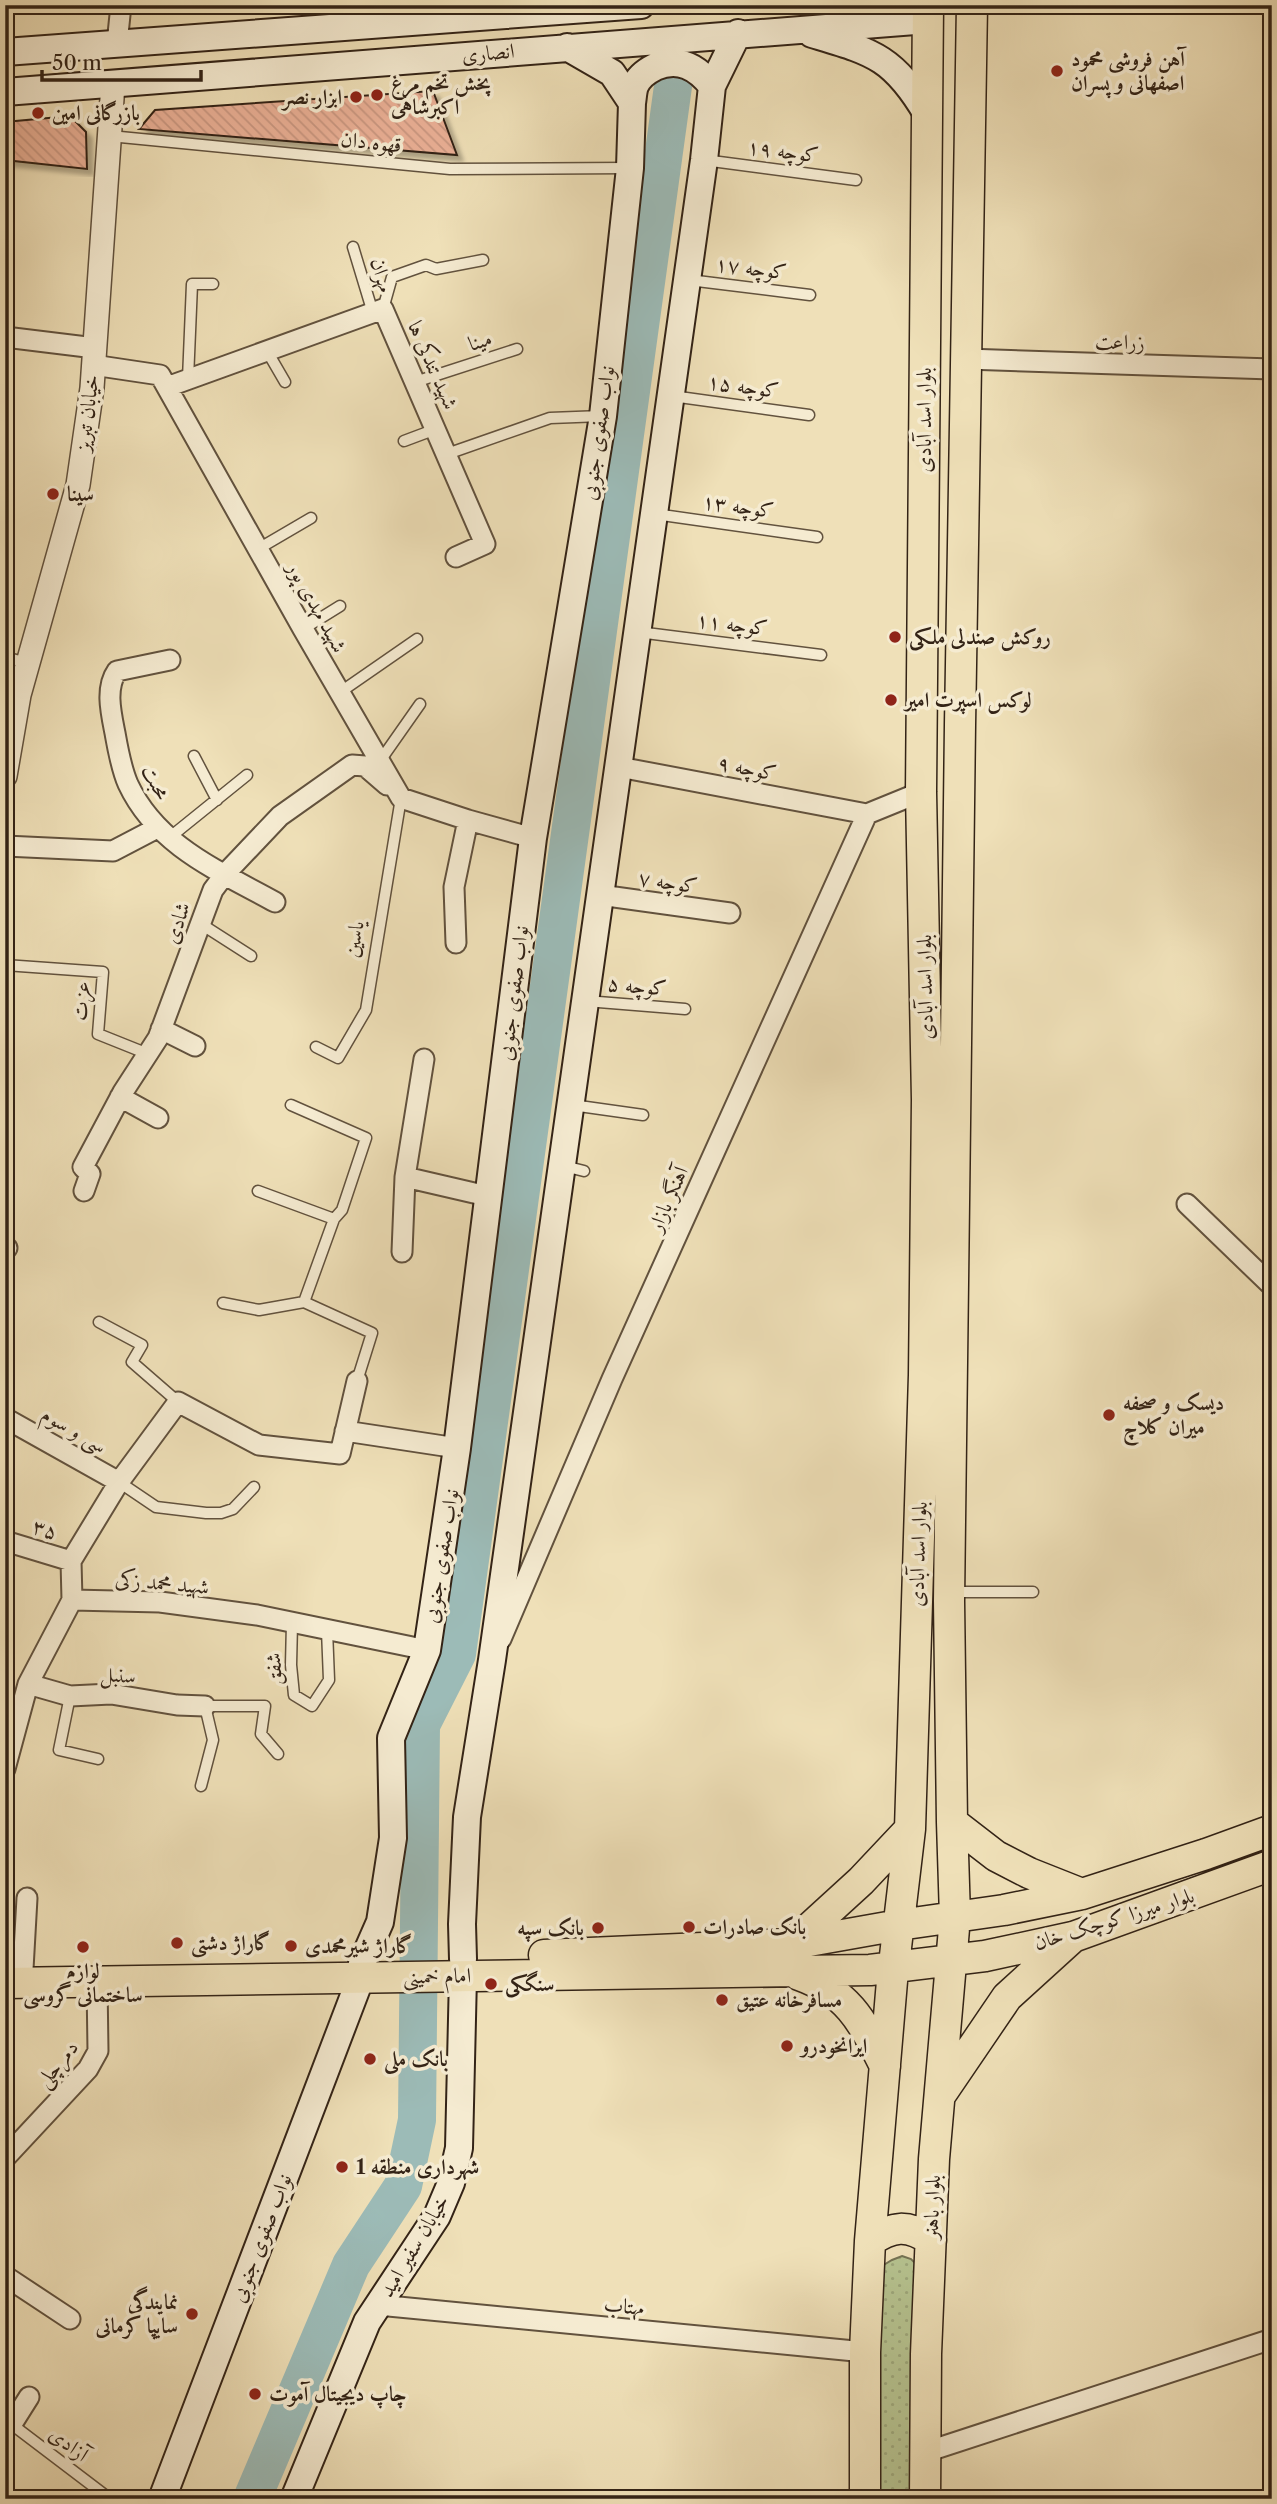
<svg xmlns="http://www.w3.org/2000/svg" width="1277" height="2504" viewBox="0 0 1277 2504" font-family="'Libre Caslon Text',Amiri,serif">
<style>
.grass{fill:url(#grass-dots);stroke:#747353;stroke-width:2}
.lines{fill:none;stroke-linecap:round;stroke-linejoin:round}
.river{stroke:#9cbbb7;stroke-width:38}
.building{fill:url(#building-back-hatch);stroke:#332316;stroke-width:2;filter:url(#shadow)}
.service-casing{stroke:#62523e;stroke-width:13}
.minor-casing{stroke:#62523e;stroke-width:23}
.tertiary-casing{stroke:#62523e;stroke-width:26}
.secondary-casing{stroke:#332316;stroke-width:30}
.primary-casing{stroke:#332316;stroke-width:33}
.service{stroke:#f5ebd1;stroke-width:10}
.minor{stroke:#f5ebd1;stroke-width:19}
.tertiary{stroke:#f5ebd1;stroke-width:23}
.secondary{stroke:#f5ebd1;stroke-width:26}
.primary{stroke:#efe0b8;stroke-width:30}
.poi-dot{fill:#8f2418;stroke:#f5ebd1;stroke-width:2.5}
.labels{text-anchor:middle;stroke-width:7;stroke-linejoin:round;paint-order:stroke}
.street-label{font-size:21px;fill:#332316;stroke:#f5ebd1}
.poi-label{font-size:21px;font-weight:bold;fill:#332316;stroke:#f5ebd1;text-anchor:start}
</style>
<defs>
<pattern id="grass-dots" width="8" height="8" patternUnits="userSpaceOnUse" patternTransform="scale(1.75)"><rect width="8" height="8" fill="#b6c390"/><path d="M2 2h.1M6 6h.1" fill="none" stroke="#9da77b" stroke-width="1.8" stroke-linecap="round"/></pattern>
<pattern id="building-back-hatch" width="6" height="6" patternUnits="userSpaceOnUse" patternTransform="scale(1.75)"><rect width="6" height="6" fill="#e9af95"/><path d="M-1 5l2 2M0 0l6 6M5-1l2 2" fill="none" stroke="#c89680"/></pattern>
<filter id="shadow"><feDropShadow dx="6" dy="6" stdDeviation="2" flood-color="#0004"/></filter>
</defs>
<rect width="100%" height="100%" fill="#efe0b8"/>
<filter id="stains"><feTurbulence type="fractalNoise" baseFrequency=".00286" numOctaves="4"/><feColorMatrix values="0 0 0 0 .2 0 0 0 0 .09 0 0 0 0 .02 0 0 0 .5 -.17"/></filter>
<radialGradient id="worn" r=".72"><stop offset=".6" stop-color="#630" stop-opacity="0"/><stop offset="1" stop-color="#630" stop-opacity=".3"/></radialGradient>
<path class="grass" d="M902,2256l9,3 9,9 5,231h-60l17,-233 10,-6z"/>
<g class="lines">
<path class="river" d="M252,2499l99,-234 52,-79 14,-66 4,-395 36,-71 217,-1575"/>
</g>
<path class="building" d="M433,91l24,64 -318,-26 16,-19z
M70,116l16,16 1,37 -82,-9v-38z"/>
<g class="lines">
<defs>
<path id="service" d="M110,136l340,33 178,-1
M704,160l152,20
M353,247l20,66
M689,280l121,15
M383,309l9,-32 34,-12 10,4 47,-9
M267,351l18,31
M188,379l4,-95h21
M415,382l102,-33
M672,396l137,19
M404,441l32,-12
M447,454l103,-36 52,-2
M655,514l162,23
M258,549l53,-31
M303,629l37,-23
M638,632l183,23
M5,657l22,6
M339,693l78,-54
M194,756l23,44
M380,761l40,-57
M169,838l78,-63
M201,924l50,32
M5,965l98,7 -5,62 50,20
M586,1001l99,8
M316,1047l22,11 28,-48 35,-212
M291,1105l75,33 -24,72 -8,9
M572,1105l71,10
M564,1166l20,5
M258,1191l76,28 -30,83 68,31 -15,48
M223,1303l36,7 45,-8
M99,1322l43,23 -10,17 46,40
M119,1482l37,25 50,6h15l12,-4 21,-22
M953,1592h80
M292,1623l-1,42 3,30 18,11 17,-26 -2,-50
M70,1696l-11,54 39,9
M201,1786l12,-46 -8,-34h60l-4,28 17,20
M10,2423l100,76"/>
<path id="minor" d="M117,44l4,-39
M5,337l90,11
M966,359l306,10
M93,365l67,10 143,254 98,169 67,22 65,18
M167,387l216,-78 102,235 -29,13
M170,660l-53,11c-12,17 -6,42 -2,62 3,17 6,35 13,51 29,62 91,87 147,118
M619,767l248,47
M5,846l108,5 44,-23
M600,895l130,18
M456,943l-2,-56 14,-67
M161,1029l34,17
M424,1059l-19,118 82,19
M120,1097l38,21
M84,1191l6,-17 -7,-7 40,-75 35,-54 55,-148 12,-16 55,-58 72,-51 13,1 22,19
M1187,1204l85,82
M5,1248h2
M402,1252l3,-75
M5,1418l114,64
M345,1431l112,17
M5,1541l66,20
M72,1600l-1,-39 48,-79 59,-80 81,43 81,9 17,-73
M501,1639l111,-260 255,-565 54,-22
M28,1684l42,12 41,-2 66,11 28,1
M5,1769l23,-85 44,-84 88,2 97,13 170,35
M23,1969l4,-71
M5,2158l83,-89 10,-18 -1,-69
M5,2276l65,43
M378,2305l487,47
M12,2424l17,-27
M926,2452l346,-113"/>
<path id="tertiary" d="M5,776l14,-81 59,-210 14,-97 21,-304"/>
<path id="secondary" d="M812,34c60,18 81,22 115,80
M5,52l636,-47
M5,92l923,-72
M632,103c1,-5 1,-12 3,-17 3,-8 12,-15 20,-19 24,-10 42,0 57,19
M463,1959l-1,-35 5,-107 25,-157 212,-1500 8,-74 26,-53
M362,1963l18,-41 13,-84 -2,-100 36,-88 30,-202 76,-610 70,-422 27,-248 2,-65 -20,-30 -45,-26
M162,2499l199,-522
M294,2499l73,-177 70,-106 14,-33 8,-35 4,-172"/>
<path id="primary" d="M952,1822l44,34 33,17 53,21
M792,1944l69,-63 49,-52
M544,1955l248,-11 107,-19 105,-15 78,-16 124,-40 66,-24
M799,1975c50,18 63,46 86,91
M5,1983l865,-13 115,-14 88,-19 199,-72
M941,2094l66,-97 66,-60
M870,2241c23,-15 37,-17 61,-1
M865,2499v-147l5,-111 22,-260 18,-152 14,-454 3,-275 -6,-308 7,-787
M925,2499l1,-145 8,-195 21,-242 -3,-95 -3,-221 11,-876 12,-720"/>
</defs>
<use href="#service" class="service-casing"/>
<use href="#minor" class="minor-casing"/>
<use href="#tertiary" class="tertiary-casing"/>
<use href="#secondary" class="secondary-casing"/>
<use href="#primary" class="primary-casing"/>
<use href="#service" class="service"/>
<use href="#minor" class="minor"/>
<use href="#tertiary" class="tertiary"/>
<use href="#secondary" class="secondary"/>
<use href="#primary" class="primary"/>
</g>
<g class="poi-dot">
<circle cx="1057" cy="71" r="7"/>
<circle cx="377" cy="95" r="7"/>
<circle cx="356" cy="97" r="7"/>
<circle cx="38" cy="113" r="7"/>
<circle cx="53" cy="494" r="7"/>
<circle cx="895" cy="637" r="7"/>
<circle cx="891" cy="700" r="7"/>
<circle cx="1109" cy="1415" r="7"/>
<circle cx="689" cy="1927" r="7"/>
<circle cx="598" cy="1928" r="7"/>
<circle cx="177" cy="1943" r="7"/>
<circle cx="291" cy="1946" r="7"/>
<circle cx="83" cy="1947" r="7"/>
<circle cx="491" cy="1984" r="7"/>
<circle cx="722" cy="2000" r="7"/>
<circle cx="787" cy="2046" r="7"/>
<circle cx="370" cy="2059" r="7"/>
<circle cx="342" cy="2167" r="7"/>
<circle cx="192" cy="2314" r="7"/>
<circle cx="255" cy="2394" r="7"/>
</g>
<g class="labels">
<g class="street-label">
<text transform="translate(488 53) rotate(-5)" y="7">انصاری</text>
<text transform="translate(371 142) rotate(6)" y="7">قهوه دان</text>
<text transform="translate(783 151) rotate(7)" y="7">کوچه ۱۹</text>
<text transform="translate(751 268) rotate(7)" y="7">کوچه ۱۷</text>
<text transform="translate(382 275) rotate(74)" y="7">مهران</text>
<text transform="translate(480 341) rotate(-18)" y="7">مینا</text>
<text transform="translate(1120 342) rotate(2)" y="7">زراعت</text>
<text transform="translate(433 365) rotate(66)" y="7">شهید تندکی ها</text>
<text transform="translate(743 386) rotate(8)" y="7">کوچه ۱۵</text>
<text transform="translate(87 413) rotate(-83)" y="7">خیابان تبریز</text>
<text transform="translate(924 420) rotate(-90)" y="7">بلوار اسد آبادی</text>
<text transform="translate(598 433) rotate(-82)" y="7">نواب صفوی جنوبی</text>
<text transform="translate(738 506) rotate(8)" y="7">کوچه ۱۳</text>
<text transform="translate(317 607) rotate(61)" y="7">شهید مهدی پور</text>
<text transform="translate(732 624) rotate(7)" y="7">کوچه ۱۱</text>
<text transform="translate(747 768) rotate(11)" y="7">کوچه ۹</text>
<text transform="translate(156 782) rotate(62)" y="7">محبت</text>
<text transform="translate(668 882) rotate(8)" y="7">کوچه ۷</text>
<text transform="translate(177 923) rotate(-71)" y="7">شادی</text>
<text transform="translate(354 939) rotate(-81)" y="7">یاسین</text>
<text transform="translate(637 986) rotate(5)" y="7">کوچه ۵</text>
<text transform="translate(925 987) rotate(-91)" y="7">بلوار اسد آبادی</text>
<text transform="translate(513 993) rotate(-83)" y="7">نواب صفوی جنوبی</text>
<text transform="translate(81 1001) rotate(-86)" y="7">عزت</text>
<text transform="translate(668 1199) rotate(-66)" y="7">آهنگر بازار</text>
<text transform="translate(74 1430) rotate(30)" y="7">سی و سوم</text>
<text transform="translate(45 1529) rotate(17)" y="7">۳۵</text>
<text transform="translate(918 1554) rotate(-88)" y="7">بلوار اسد آبادی</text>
<text transform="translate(441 1556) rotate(-81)" y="7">نواب صفوی جنوبی</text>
<text transform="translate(162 1583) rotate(5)" y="7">شهید محمد زکی</text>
<text transform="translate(274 1669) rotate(-93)" y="7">شفق</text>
<text transform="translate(118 1675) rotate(4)" y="7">سنبل</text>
<text transform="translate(1114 1919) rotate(-17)" y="7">بلوار میرزا کوچک خان</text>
<text transform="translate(437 1976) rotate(-1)" y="7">امام خمینی</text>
<text transform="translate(57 2064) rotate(-51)" y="7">دمرچلی</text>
<text transform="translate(932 2207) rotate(-88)" y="7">بلوار باهنر</text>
<text transform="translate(261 2238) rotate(-69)" y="7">نواب صفوی جنوبی</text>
<text transform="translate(414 2246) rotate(-59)" y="7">خیابان سفیر امید</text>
<text transform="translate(624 2306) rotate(6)" y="7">مهتاب</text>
<text transform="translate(69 2444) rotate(37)" y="7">آزادی</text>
</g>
<g class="poi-label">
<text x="1071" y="66">آهن فروشی محمود<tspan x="1071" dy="24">اصفهانی و پسران</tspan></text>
<text x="391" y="90">پخش تخم مرغ<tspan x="391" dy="24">اکبرشاهی</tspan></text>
<text x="342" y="104" text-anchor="end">ابزار نصر</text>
<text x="52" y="120">بازرگانی امین</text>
<text x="67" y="501">سینا</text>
<text x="909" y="644">روکش صندلی ملکی</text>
<text x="905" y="707">لوکس اسپرت امیر</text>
<text x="1123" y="1410">دیسک و صحفه<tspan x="1123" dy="24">میران کلاچ</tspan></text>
<text x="703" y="1934">بانک صادرات</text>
<text x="584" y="1935" text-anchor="end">بانک سپه</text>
<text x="191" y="1950">گاراژ دشتی</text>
<text x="305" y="1953">گاراژ شیرمحمدی</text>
<text x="83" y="1978" text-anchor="middle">لوازم<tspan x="83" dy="24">ساختمانی گروسی</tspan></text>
<text x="505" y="1991">سنگکی</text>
<text x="736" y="2007">مسافرخانه عتیق</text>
<text x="801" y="2053">ایرانخودرو</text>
<text x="384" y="2066">بانک ملی</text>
<text x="356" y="2174">شهرداری منطقه 1</text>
<text x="178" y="2309" text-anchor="end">نمایندگی<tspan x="178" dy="24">سایپا کرمانی</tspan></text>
<text x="269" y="2401">چاپ دیجیتال آموت</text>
</g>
</g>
<rect width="1277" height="2504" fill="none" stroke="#efe0b8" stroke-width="28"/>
<rect x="7" y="7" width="1263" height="2490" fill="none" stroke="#332316" stroke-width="3.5"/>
<rect x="14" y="14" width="1249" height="2476" fill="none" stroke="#332316" stroke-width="2"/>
<path d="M42 70v10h159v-10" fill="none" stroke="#332316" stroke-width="3.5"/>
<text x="52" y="70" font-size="21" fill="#332316" stroke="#f5ebd1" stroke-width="5" paint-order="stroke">50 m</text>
<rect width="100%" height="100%" filter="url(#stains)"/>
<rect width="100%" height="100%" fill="url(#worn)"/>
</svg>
